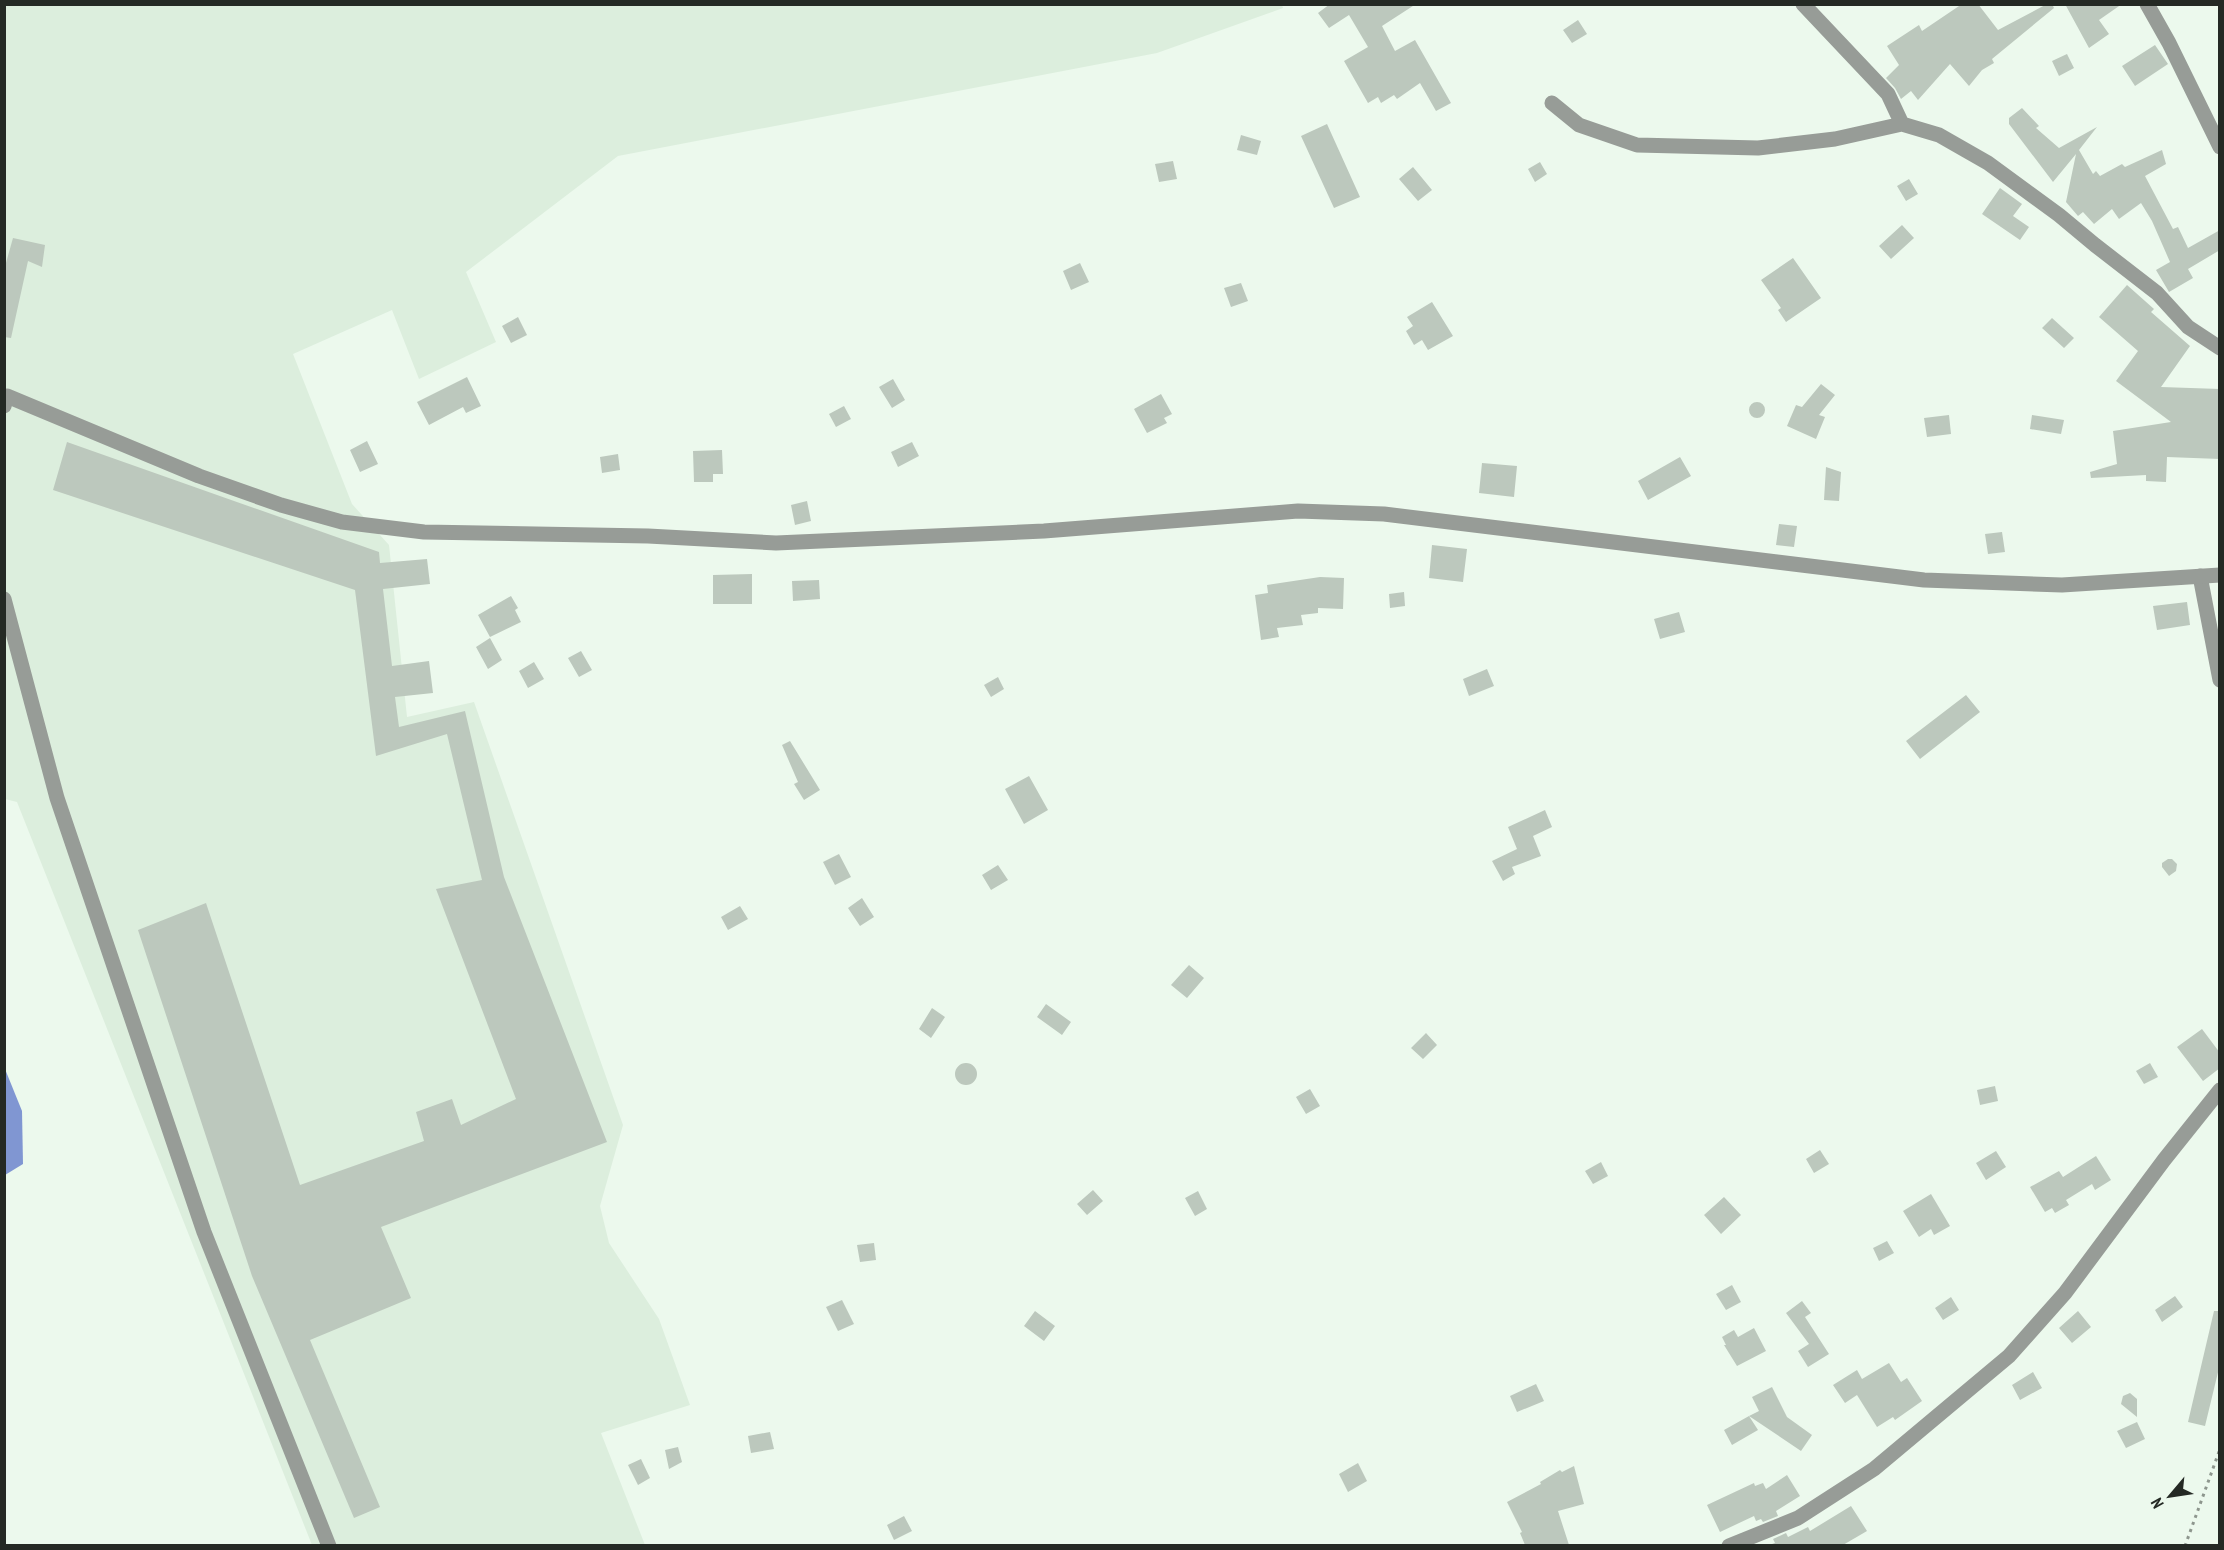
<svg xmlns="http://www.w3.org/2000/svg" width="2224" height="1550" viewBox="0 0 2224 1550" font-family="'PT Sans Narrow',sans-serif">
<style>
.built{fill:#dceedd}
.water{fill:#8096d2}
.building{fill:#bcc8bd}
.lines{fill:none;stroke-linecap:round;stroke-linejoin:round}
.path{stroke:#8d968d;stroke-width:3;stroke-dasharray:3 4.5;stroke-linecap:butt}
.minor{stroke:#979c97;stroke-width:15}
.tertiary{stroke:#979c97;stroke-width:15}
</style>
<rect width="100%" height="100%" fill="#ecf9ed"/>
<path class="built" d="M4,5h1278l1,3 -126,45 -539,103 -152,116 30,70 -77,37 -27,-69 -99,44 59,150 37,41 18,172 67,-15 149,423 -23,81 9,37 50,76 31,86 -89,28 44,112h-333l-295,-743 -12,-3z"/>
<path class="water" d="M5,1069l17,42 1,53 -18,11z"/>
<path class="building" d="M1330,4h86l-34,22 13,25 20,-11 36,63 -15,8 -16,-28 -23,16 -3,-4 -13,8 -3,-6 -10,6 -24,-42 24,-14 -19,-32 -20,13 -11,-15z
M1962,4h16l20,26 49,-26h5l2,4 -62,51 2,4 -12,7 -13,16 -19,-22 -32,36 -7,-9 -10,8 -6,-11 -9,-10 13,-13 -12,-19 32,-21 3,6z
M2065,4h57l-23,16 10,14 -20,14z
M1578,20l9,14 -15,9 -9,-13z
M2155,45l13,19 -33,22 -13,-20z
M2067,54l7,14 -15,8 -7,-15z
M2022,108l17,18 -3,2 23,20 38,-21 -18,23 14,24 3,-3 4,5 22,-12 3,3 37,-17 4,14 -21,12 28,53 5,-2 10,21 32,-18v20l-32,19 5,9 -24,14 -13,-22 14,-8 -18,-41 -11,-18 -22,16 -7,-10 -18,15 -11,-12 -5,4 -12,-14 10,-48 -23,28 -44,-58v-6z
M1327,124l33,73 -26,11 -33,-72z
M1241,135l20,6 -4,14 -20,-5z
M1173,161l4,18 -18,3 -4,-18z
M1540,162l7,12 -12,8 -7,-13z
M1413,167l19,23 -14,11 -19,-22z
M1909,179l9,15 -12,7 -9,-15z
M2000,188l22,16 -9,12 16,11 -9,13 -38,-26z
M1902,225l12,13 -23,21 -12,-13z
M13,238l32,7 -3,22 -14,-6 -17,77 -7,-1v-67z
M1793,258l28,40 -35,24 -8,-12 3,-2 -20,-28z
M1080,263l9,19 -18,8 -8,-19z
M1241,283l7,18 -17,6 -7,-19z
M2127,285l27,24 -3,3 39,34 -29,41 59,2v70l-53,-2 -1,25 -20,-1v-6l-55,3 -1,-6 27,-8 -4,-33 58,-9 -55,-41 22,-30 -39,-34z
M1432,302l21,34 -25,14 -6,-10 -8,5 -8,-14 7,-5 -6,-9z
M518,317l9,18 -16,8 -9,-17z
M2052,318l22,20 -10,10 -22,-20z
M467,377l14,29 -15,7 -3,-6 -34,18 -12,-23z
M893,379l12,21 -13,8 -13,-21z
M1821,384l14,11 -16,20 6,2 -9,22 -29,-13 9,-21 6,2z
M1161,394l11,20 -8,4 3,5 -20,10 -13,-24z
M1749 410a8 8 0 1 1 16 0a8 8 0 1 1-16 0Z
M844,406l7,13 -15,8 -7,-13z
M1949,415l2,19 -24,3 -3,-19z
M2032,415l32,5 -3,14 -31,-5z
M367,441l11,23 -18,8 -10,-22z
M67,442l312,110 1,11 47,-4 3,25 -47,5 9,77 37,-5 4,32 -38,4 4,30 66,-16 39,166 103,265 -226,85 30,71 -101,42 70,167 -26,11 -102,-242 -114,-346 68,-27 94,282 124,-44 -8,-29 36,-13 9,26 55,-26 -80,-210 46,-9 -35,-146 -71,22 -21,-166 -302,-100z
M912,442l7,14 -21,11 -7,-15z
M722,450l1,24h-10v8h-19l-1,-31z
M618,454l2,16 -18,3 -2,-16z
M1680,457l11,19 -43,24 -10,-19z
M1482,463l35,3 -3,31 -35,-4z
M1826,467l15,5 -2,29 -15,-1z
M807,501l4,20 -16,4 -4,-20z
M1779,524l18,2 -3,21 -18,-2z
M2002,532l3,20 -17,2 -3,-20z
M1432,545l35,4 -4,33 -34,-4z
M752,574v30h-39v-29z
M1320,577l24,1 -1,31 -25,-1v5l-17,2 2,10 -26,3 2,9 -18,3 -6,-45 13,-2 -1,-8z
M819,580l1,19 -27,2 -1,-20z
M1404,592l1,14 -15,2 -1,-14z
M511,596l7,12 -3,2 6,12 -31,15 -12,-22z
M2187,602l3,23 -33,5 -4,-24z
M1679,612l6,20 -25,7 -6,-20z
M490,638l12,22 -14,9 -12,-22z
M581,651l11,19 -13,7 -11,-19z
M534,662l10,17 -16,9 -9,-17z
M1487,669l7,17 -25,10 -6,-17z
M998,677l6,12 -13,8 -7,-12z
M1966,695l14,17 -60,47 -14,-18z
M790,741l30,49 -16,10 -10,-16 4,-2 -16,-37z
M1029,776l19,34 -24,14 -19,-35z
M1545,810l7,17 -19,9 8,20 -29,11 3,7 -12,7 -11,-20 25,-12 -9,-22z
M839,854l12,23 -16,8 -12,-23z
M2168,859h4l5,5 -1,7 -7,5 -7,-9v-4z
M998,865l10,15 -17,10 -9,-15z
M862,898l12,19 -14,9 -12,-18z
M740,906l8,13 -20,11 -7,-13z
M1189,965l15,13 -17,20 -16,-13z
M1046,1004l25,18 -9,13 -25,-18z
M932,1008l13,9 -14,21 -12,-9z
M2202,1029l18,24v15l-17,13 -26,-34z
M1426,1033l11,12 -14,14 -12,-11z
M2150,1063l8,14 -14,7 -8,-13z
M955 1074a11 11 0 1 1 22 0a11 11 0 1 1-22 0Z
M1995,1086l3,15 -18,4 -3,-15z
M1310,1089l10,17 -14,8 -10,-17z
M1820,1150l9,14 -15,9 -8,-14z
M1996,1151l10,16 -20,13 -10,-17z
M2096,1156l15,24 -16,10 -3,-6 -26,16 3,5 -14,8 -3,-5 -7,4 -15,-25 29,-16 4,6z
M1601,1162l7,14 -15,8 -8,-13z
M1093,1190l10,11 -16,14 -10,-11z
M1198,1191l9,18 -12,7 -10,-18z
M1931,1194l19,32 -16,9 -3,-6 -12,8 -16,-26z
M1724,1197l17,18 -20,19 -17,-19z
M1887,1241l7,12 -15,8 -6,-13z
M874,1243l2,17 -16,2 -3,-17z
M1732,1285l9,17 -15,8 -10,-16z
M2175,1296l8,11 -21,15 -7,-12z
M1951,1297l8,13 -16,10 -8,-12z
M842,1300l12,24 -16,7 -12,-24z
M1802,1301l9,12 -6,4 24,37 -21,13 -10,-16 11,-7 -23,-31z
M1035,1311l20,15 -11,15 -20,-15z
M2078,1311l13,16 -19,16 -13,-15z
M2214,1311h6v53l-15,62 -17,-4z
M1754,1328l12,23 -29,15 -13,-21h2l-4,-8 12,-7 4,7z
M1889,1363l12,19 6,-4 15,23 -27,19 -2,-3 -16,10 -20,-32 -12,8 -12,-18 24,-15 5,9z
M2033,1372l9,16 -22,12 -8,-15z
M1536,1384l8,17 -27,11 -7,-16z
M1772,1387l15,30 25,18 -11,16 -52,-35 10,-5 -7,-14z
M2130,1393l7,6v18l-16,-13 2,-8z
M1749,1416l9,14 -26,15 -8,-15z
M2137,1422l8,17 -19,9 -9,-17z
M770,1432l4,17 -23,4 -3,-17z
M678,1447l4,15 -13,7 -4,-19z
M641,1459l9,19 -12,7 -10,-20z
M1358,1463l9,18 -19,11 -9,-18z
M1574,1466l10,38 -26,7 11,34h-44l-5,-12 2,-1 -15,-30 34,-18 -1,-2 20,-12 2,2z
M1787,1475l13,21 -24,15 2,5 -15,6 -2,-3 -5,2 -2,-5 -34,16 -13,-27 47,-22 1,3 8,-3 3,6z
M1851,1506l16,25 -24,14h-74l6,-2 -2,-4 13,-6 2,4 20,-10 2,4z
M904,1516l8,15 -18,9 -7,-15z"/>
<g class="lines">
<path class="path" d="M2185,1546l35,-97"/>
<path class="minor" d="M1803,4l85,90 14,30
M2147,4l22,39 51,104
M1552,103l27,22 58,20 121,3 77,-9 67,-15 37,11 49,28 71,52 36,30 62,48 31,34 32,21
M2200,576l20,104
M4,599l53,199 147,434 125,314"/>
<path class="tertiary" d="M4,406l3,-10 192,80 82,29 61,17 82,10 224,4 128,7 268,-12 254,-20 86,3 540,66 138,5 158,-10
M1729,1546l69,-28 76,-49 135,-113 56,-63 99,-133 56,-70"/>
</g>
<rect width="2224" height="1550" fill="none" stroke="#242924" stroke-width="12"/>
<g transform="translate(2170 1496) rotate(241)" stroke="#ecf9ed" stroke-width="4.5" paint-order="stroke">
<path d="M0-4.5L10 22L0 15L-10 22Z" fill="#242924"/>
<text y="-9" font-size="16" font-weight="bold" text-anchor="middle" fill="#242924">N</text>
</g>
</svg>
